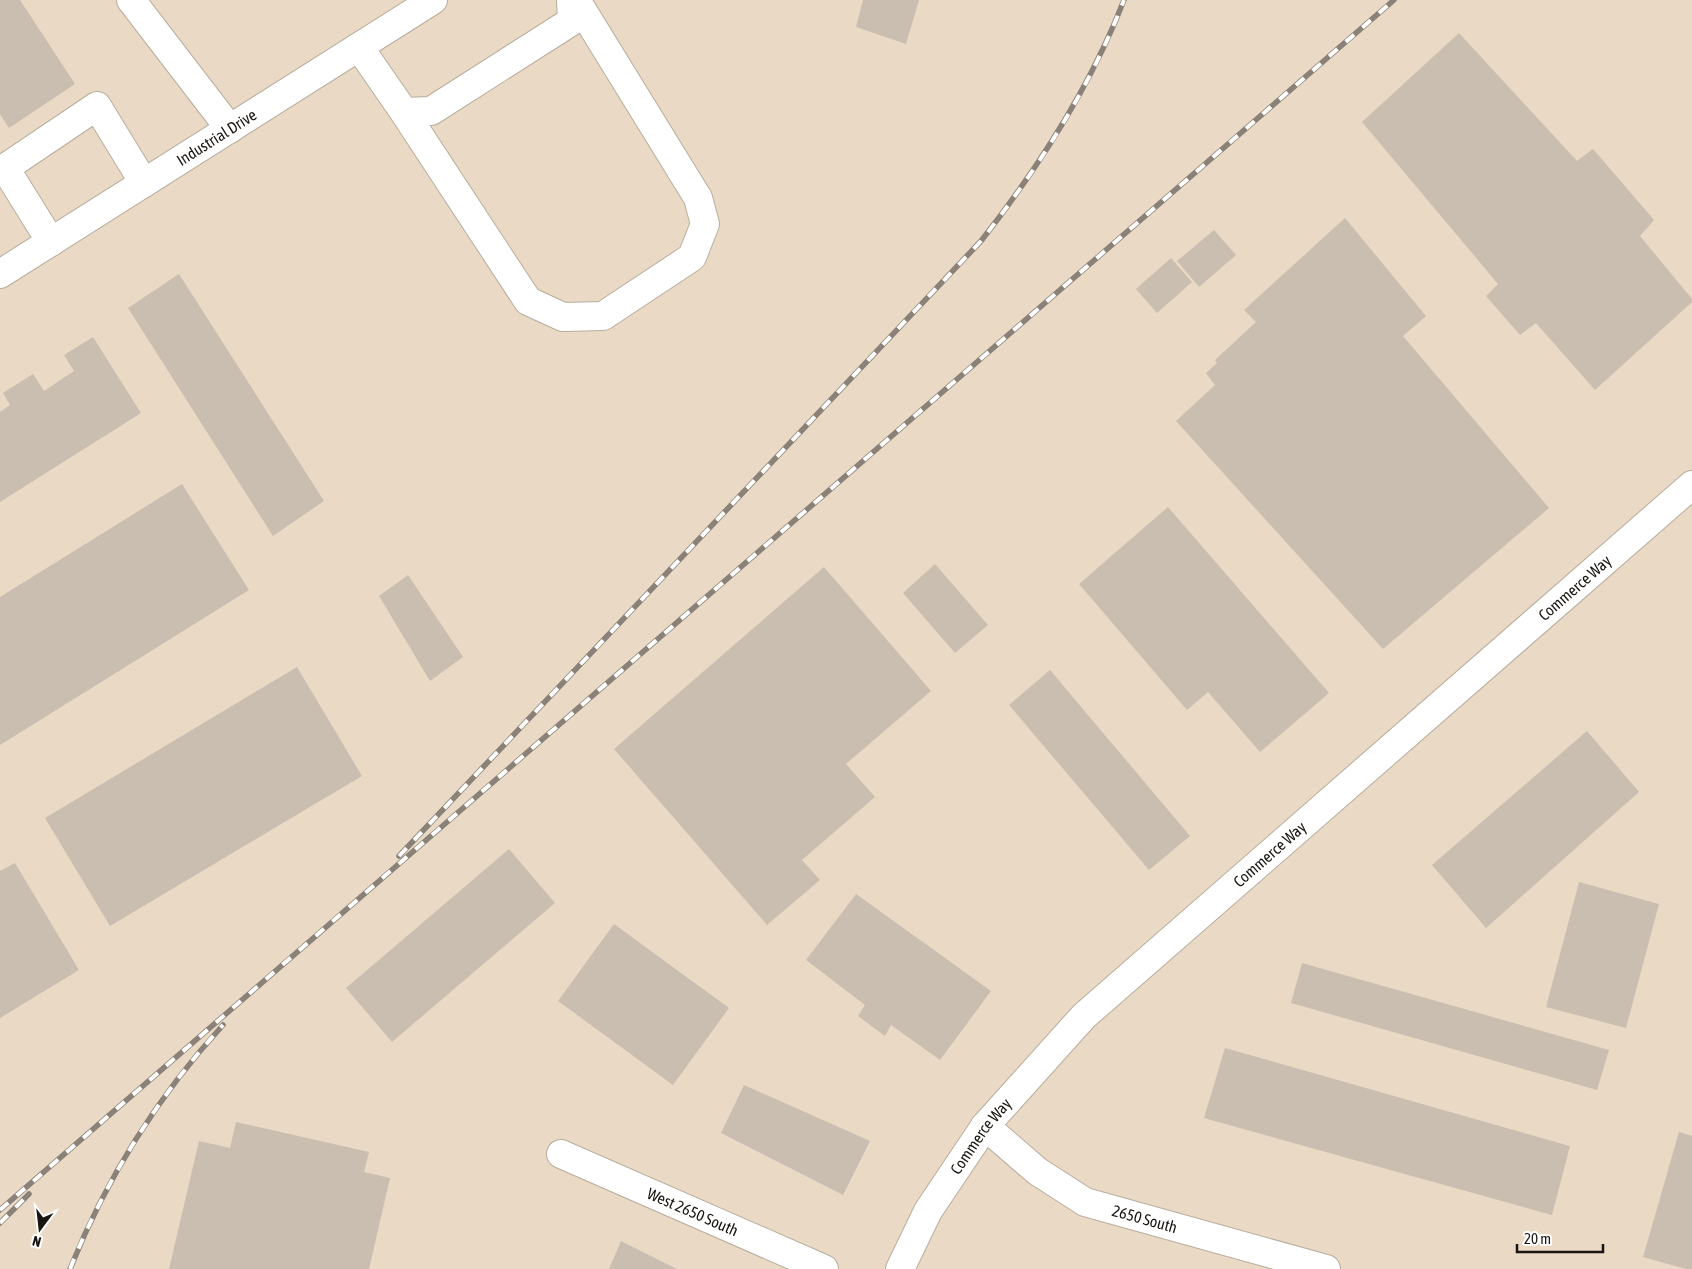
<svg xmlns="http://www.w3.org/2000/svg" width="1692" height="1269" viewBox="0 0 1692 1269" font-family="'Asap Condensed',sans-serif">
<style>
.built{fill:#ead9c4}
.building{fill:#cabeb0}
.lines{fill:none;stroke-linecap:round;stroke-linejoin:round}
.minor-casing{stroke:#b8ad9e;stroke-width:30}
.minor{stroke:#fff;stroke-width:28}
.rail-casing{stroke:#8a8278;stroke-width:5.5}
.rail{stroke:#fff;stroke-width:4;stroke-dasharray:11;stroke-linecap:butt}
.labels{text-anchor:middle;stroke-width:4;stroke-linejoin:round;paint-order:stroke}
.street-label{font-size:16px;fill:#191510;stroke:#fff}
</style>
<rect width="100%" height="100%" fill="#f1e5d6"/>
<path class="built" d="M0,0h1692v1269h-1692z"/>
<path class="building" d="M0,0h20l55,84 -66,44 -9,-14z
M863,0h56l-13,44 -50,-17z
M1459,33l118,128 16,-12 61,71 -14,16 52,63v3l-97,88 -59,-67 -16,12 -34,-39 12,-12 -136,-162z
M1345,218l81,98 -23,20 146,172 -166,141 -207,-228 39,-36 -9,-12 11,-10 -2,-3 41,-38 -12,-12z
M1214,230l22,25 -37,32 -22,-26z
M1171,258l21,24 -35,31 -21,-24z
M179,274l145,227 -51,35 -145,-228z
M93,337l48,76 -141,89v-90l10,-7 -7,-12 30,-19 11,17 30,-20 -10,-16z
M182,484l67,106 -249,155v-148z
M1168,507l161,186 -69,59 -52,-60 -21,18 -108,-126z
M935,564l53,61 -33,28 -52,-60z
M824,567l107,124 -85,73 29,33 -73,63 18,20 -53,45 -153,-176z
M408,575l55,82 -33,24 -51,-85z
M297,667l65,109 -252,150 -65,-108z
M1050,670l140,166 -41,34 -140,-165z
M1587,731l52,61 -153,136 -54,-63z
M509,849l46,54 -163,139 -46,-54z
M15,863l64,107 -79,48v-147z
M1579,882l80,22 -33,124 -80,-21z
M856,894l135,97 -51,69 -49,-35 -6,11 -27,-20 7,-11 -59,-45z
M614,924l115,84 -56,77 -115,-84z
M1302,963l307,87 -12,40 -306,-87z
M1225,1048l345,98 -18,69 -348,-97z
M744,1085l126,56 -27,54 -122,-62z
M236,1122l133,30 -5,20 26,6 -21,91h-200l30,-128 31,7z
M1679,1132l13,4v133h-6l-43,-12z
M621,1241l56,28h-68z"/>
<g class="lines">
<defs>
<g id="minor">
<path d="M131,0l99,129"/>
<path d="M359,47l45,65 27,-1 141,-90 -1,-21"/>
<path d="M404,112l124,189 35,16 40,-1 89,-59 13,-33 -7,-26 -122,-198"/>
<path d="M51,242l-46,-74 92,-62 47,77"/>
<path id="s1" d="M0,274l433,-274"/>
<path id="s2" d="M985,1126l52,45 48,31 241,67"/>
<path id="s3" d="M561,1154l263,115"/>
<path id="s4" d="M900,1269l28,-58 57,-85 99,-110 608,-531"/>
</g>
</defs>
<use href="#minor" class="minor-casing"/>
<use href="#minor" class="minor"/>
<defs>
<path id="rail" d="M399,856l582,-615c58,-74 109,-153 143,-241
M0,1210l1394,-1210
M0,1223l29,-29
M70,1269c36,-90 88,-173 153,-244"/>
</defs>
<use href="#rail" class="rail-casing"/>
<use href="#rail" class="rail"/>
</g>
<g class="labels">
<g class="street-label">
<text dy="6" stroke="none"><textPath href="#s1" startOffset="256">Industrial Drive</textPath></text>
<text dy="6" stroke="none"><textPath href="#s4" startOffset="966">Commerce Way</textPath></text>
<text dy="6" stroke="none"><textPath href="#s4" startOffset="561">Commerce Way</textPath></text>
<text dy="6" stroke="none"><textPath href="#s4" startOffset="156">Commerce Way</textPath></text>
<text dy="6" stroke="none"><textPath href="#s3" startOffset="144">West 2650 South</textPath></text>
<text dy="6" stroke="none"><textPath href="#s2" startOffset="188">2650 South</textPath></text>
</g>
</g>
<g transform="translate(40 1229) rotate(195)" stroke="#ffffff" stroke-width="4" paint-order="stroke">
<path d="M0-4L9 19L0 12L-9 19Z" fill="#191510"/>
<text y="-8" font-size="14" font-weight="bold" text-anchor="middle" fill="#191510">N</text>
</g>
<path d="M1517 1244v8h86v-8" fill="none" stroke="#191510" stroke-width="2.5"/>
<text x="1524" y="1244" font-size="15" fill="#191510" stroke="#ffffff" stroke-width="4" paint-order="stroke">20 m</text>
</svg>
